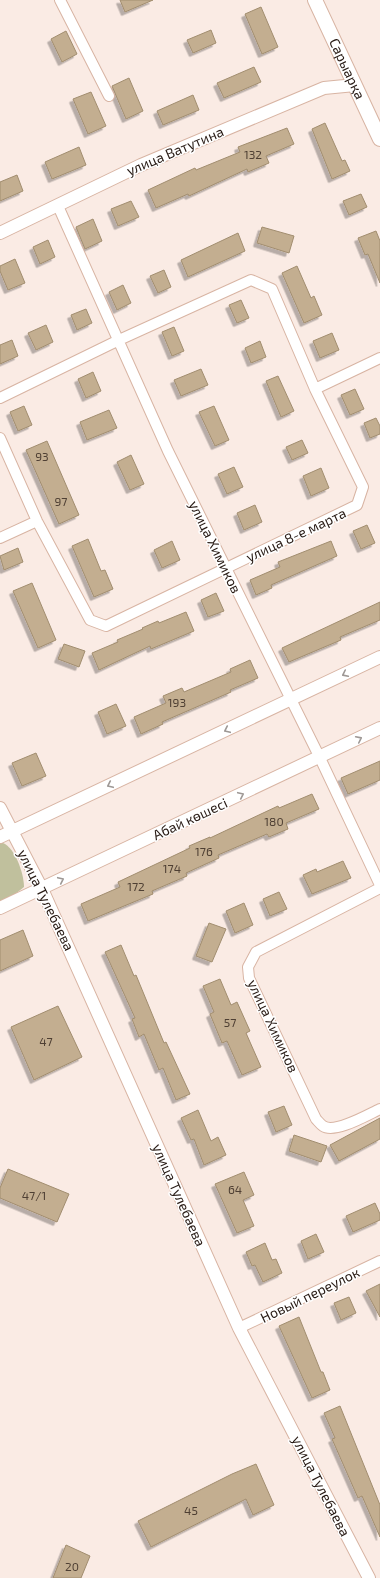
<svg xmlns="http://www.w3.org/2000/svg" width="380" height="1578" viewBox="0 0 380 1578" font-family="'Exo 2',sans-serif">
<style>
.green{fill:#c0c09d}
.building{fill:#c3ae90;stroke:#a18d6f;filter:url(#shadow)}
.lines{fill:none;stroke-linecap:round;stroke-linejoin:round}
.minor-casing{stroke:#d8b4a3;stroke-width:12}
.tertiary-casing{stroke:#d8b4a3;stroke-width:14}
.secondary-casing{stroke:#d8b4a3;stroke-width:16}
.minor{stroke:#fff;stroke-width:10}
.tertiary{stroke:#fff;stroke-width:12}
.secondary{stroke:#fff;stroke-width:14}
.oneway{stroke:#9e9895}
.labels{text-anchor:middle;stroke-width:3;stroke-linejoin:round;paint-order:stroke}
.number-label{font-size:12px;fill:#4e3f33}
.street-label{font-size:14px;fill:#271a14;stroke:#fff}
</style>
<defs>
<filter id="shadow"><feDropShadow dx="-3.5" dy="3.5" stdDeviation="0" flood-color="#0004"/></filter>
</defs>
<rect width="100%" height="100%" fill="#faebe4"/>
<path class="green" d="M0,842c14,2 24,31 24,45l-10,8 -14,6z"/>
<path class="building" d="M120,0h33l-28,12z
M261,7l17,40 -16,7 -17,-40z
M211,30l5,13 -23,10 -6,-13z
M66,31l11,23 -15,8 -11,-23z
M254,67l7,15 -37,16 -7,-15z
M129,78l14,33 -17,8 -14,-33z
M91,92l15,34 -18,8 -15,-35z
M193,95l6,15 -36,15 -6,-14z
M325,123l17,38 3,-1 5,11 -18,8 -20,-50z
M287,128l7,16 -28,12 3,7 -21,9 -1,-3 -58,27 -1,-2 -32,14 -8,-18 47,-22 1,2 44,-18 -2,-5z
M79,147l7,18 -34,14 -7,-17z
M17,175l6,16 -23,10v-19z
M361,194l6,13 -18,8 -6,-14z
M131,201l8,16 -21,9 -7,-17z
M93,219l9,22 -17,8 -9,-22z
M262,227l32,9 -5,17 -32,-10z
M376,231l4,10v42l-12,-29 -3,1 -7,-17z
M238,233l7,18 -57,26 -7,-17z
M48,240l7,17 -15,7 -7,-17z
M15,259l10,24 -17,7 -8,-19v-5z
M297,266l14,32 3,-2 8,19 -18,8 -22,-50z
M164,270l7,17 -13,6 -8,-17z
M123,285l8,18 -14,7 -8,-18z
M241,300l8,18 -12,5 -8,-18z
M86,309l6,14 -15,7 -6,-15z
M46,325l7,17 -17,8 -8,-17z
M174,327l10,24 -12,5 -10,-24z
M332,333l7,17 -19,8 -7,-17z
M12,340l6,16 -18,8v-19z
M260,341l6,16 -15,6 -6,-15z
M201,369l7,16 -27,11 -7,-16z
M93,372l8,19 -15,7 -8,-19z
M278,376l16,35 -13,6 -15,-36z
M355,389l9,20 -14,6 -9,-20z
M24,406l8,19 -14,6 -8,-19z
M214,406l15,34 -14,6 -16,-34z
M109,410l8,18 -30,12 -7,-18z
M376,418l4,8v8l-10,4 -6,-15z
M302,440l6,13 -16,7 -6,-13z
M47,441l32,74 -20,9 -33,-74z
M131,455l13,29 -14,6 -13,-28z
M234,467l9,20 -16,7 -9,-20z
M321,468l8,20 -18,8 -8,-20z
M255,505l7,17 -18,8 -7,-17z
M367,525l8,18 -14,6 -8,-18z
M88,539l13,32 4,-1 8,19 -19,8 -22,-51z
M172,541l8,19 -18,8 -8,-18z
M331,541l6,15 -66,29 1,3 -16,7 -6,-15 30,-13 -2,-5z
M18,548l5,14 -19,8 -4,-14z
M32,583l24,57 -18,8 -25,-57z
M216,593l8,18 -16,6 -7,-17z
M380,602v18l-40,17 1,3 -52,22 -7,-14z
M186,612l8,19 -43,18 -1,-3 -51,24 -7,-17 26,-11 -1,-2 26,-11 -1,-1 16,-7 1,2z
M64,644l21,7 -6,16 -21,-8z
M250,660l8,18 -28,12 1,2 -69,30 1,2 -22,10 -7,-17 32,-14 -3,-7 19,-8 2,4 47,-20 -1,-3z
M116,704l10,22 -19,8 -9,-22z
M36,753l10,23 -24,10 -10,-23z
M380,761v19l-32,14 -7,-16z
M312,794l7,15 -33,14 2,6 -19,8 -2,-3 -49,21 1,3 -33,15 1,3 -35,15 1,3 -65,27 -7,-17 39,-17 -2,-5 72,-34 -1,-2 21,-9v1l68,-32 1,2z
M343,861l8,17 -39,16 -9,-19 13,-6 1,3z
M279,892l8,17 -17,7 -7,-17z
M244,903l9,22 -18,8 -9,-22z
M209,923l17,6 -14,33 -16,-6z
M23,930l10,26 -33,15v-31z
M121,945l13,31 2,-1 28,68 2,-1 24,52 -14,6 -13,-32 -4,2 -15,-36 -5,3 -7,-18 3,-1 -30,-66z
M220,979l11,26 6,-3 13,29 -4,2 15,34 -19,8 -15,-34 -5,2 -12,-29 4,-2 -11,-26z
M58,1006l24,51 -48,23 -23,-53z
M284,1106l8,19 -16,7 -8,-20z
M198,1110l13,31 7,-4 8,18 -22,10 -10,-26 -3,1 -10,-22z
M380,1118v21l-41,22 -9,-16z
M294,1135l33,11 -6,16 -32,-11z
M8,1169l61,25 -12,28 -57,-24v-10z
M244,1172l10,23 -11,5 11,26 -17,7 -22,-49z
M375,1203l5,11v6l-27,12 -7,-16z
M316,1234l8,18 -16,7 -7,-18z
M265,1243l7,17 4,-1 6,14 -19,9 -8,-17 -3,1 -6,-14z
M380,1284v33l-14,-26z
M349,1297l7,16 -15,7 -7,-17z
M299,1317l22,55h2l7,18 -18,8 -33,-72z
M340,1406l40,99v32l-18,-41 -4,2 -26,-59 3,-1 -11,-25z
M256,1464l18,41 -21,10 -7,-16 -95,48 -13,-26 94,-47z
M66,1545l24,11 -9,22h-28z"/>
<g class="lines">
<defs>
<path id="minor" d="M60,0l49,96
M58,206l110,245 152,307 60,127
M315,389l65,-31
M0,398l119,-58 132,-60 21,9 43,100 48,98 -6,18 -251,121 -16,-6 -53,-99 -37,-83
M0,538l37,-17
M380,888l-124,64 -8,15 1,11 67,141c2,2 4,5 7,7 12,8 44,-11 57,-17
M239,1328l141,-67"/>
<path id="tertiary" d="M0,233l141,-68 183,-77 31,-3
M0,808l42,81 197,439 130,250
M0,837l380,-180
M0,908l380,-180"/>
<g id="secondary">
<path id="s1" d="M315,0l65,139"/>
</g>
</defs>
<use href="#minor" class="minor-casing"/>
<use href="#tertiary" class="tertiary-casing"/>
<use href="#secondary" class="secondary-casing"/>
<use href="#minor" class="minor"/>
<use href="#tertiary" class="tertiary"/>
<use href="#secondary" class="secondary"/>
</g>
<defs><path id="oneway-chevron" d="M-2-3.5L2.5 0L-2 3.5" fill="none" stroke-width="1.6" stroke-linecap="round" stroke-linejoin="round"/></defs>
<g class="oneway">
<use href="#oneway-chevron" transform="translate(345 674) rotate(154)"/>
<use href="#oneway-chevron" transform="translate(227 730) rotate(155)"/>
<use href="#oneway-chevron" transform="translate(359 739) rotate(-26)"/>
<use href="#oneway-chevron" transform="translate(110 785) rotate(155)"/>
<use href="#oneway-chevron" transform="translate(241 795) rotate(-25)"/>
<use href="#oneway-chevron" transform="translate(61 880) rotate(-25)"/>
</g>
<g class="labels">
<g class="number-label">
<text x="253" y="159">132</text>
<text x="42" y="461">93</text>
<text x="61" y="506">97</text>
<text x="177" y="707">193</text>
<text x="274" y="826">180</text>
<text x="204" y="856">176</text>
<text x="172" y="873">174</text>
<text x="136" y="891">172</text>
<text x="230" y="1027">57</text>
<text x="46" y="1046">47</text>
<text x="235" y="1194">64</text>
<text x="34" y="1200">47/1</text>
<text x="191" y="1515">45</text>
<text x="72" y="1571">20</text>
</g>
<g class="street-label">
<text dy="5" stroke="none"><textPath href="#s1" startOffset="76">Сарыарқа</textPath></text>
<text transform="translate(175 151) rotate(-23)" y="5">улица Ватутина</text>
<text transform="translate(296 535) rotate(-25)" y="5">улица 8-е марта</text>
<text transform="translate(215 547) rotate(64)" y="5">улица Химиков</text>
<text transform="translate(190 819) rotate(-25)" y="5">Абай көшесі</text>
<text transform="translate(46 900) rotate(64)" y="5">улица Тулебаева</text>
<text transform="translate(273 1026) rotate(65)" y="5">улица Химиков</text>
<text transform="translate(179 1195) rotate(66)" y="5">улица Тулебаева</text>
<text transform="translate(310 1295) rotate(-26)" y="5">Новый переулок</text>
<text transform="translate(321 1486) rotate(63)" y="5">улица Тулебаева</text>
</g>
</g>
</svg>
